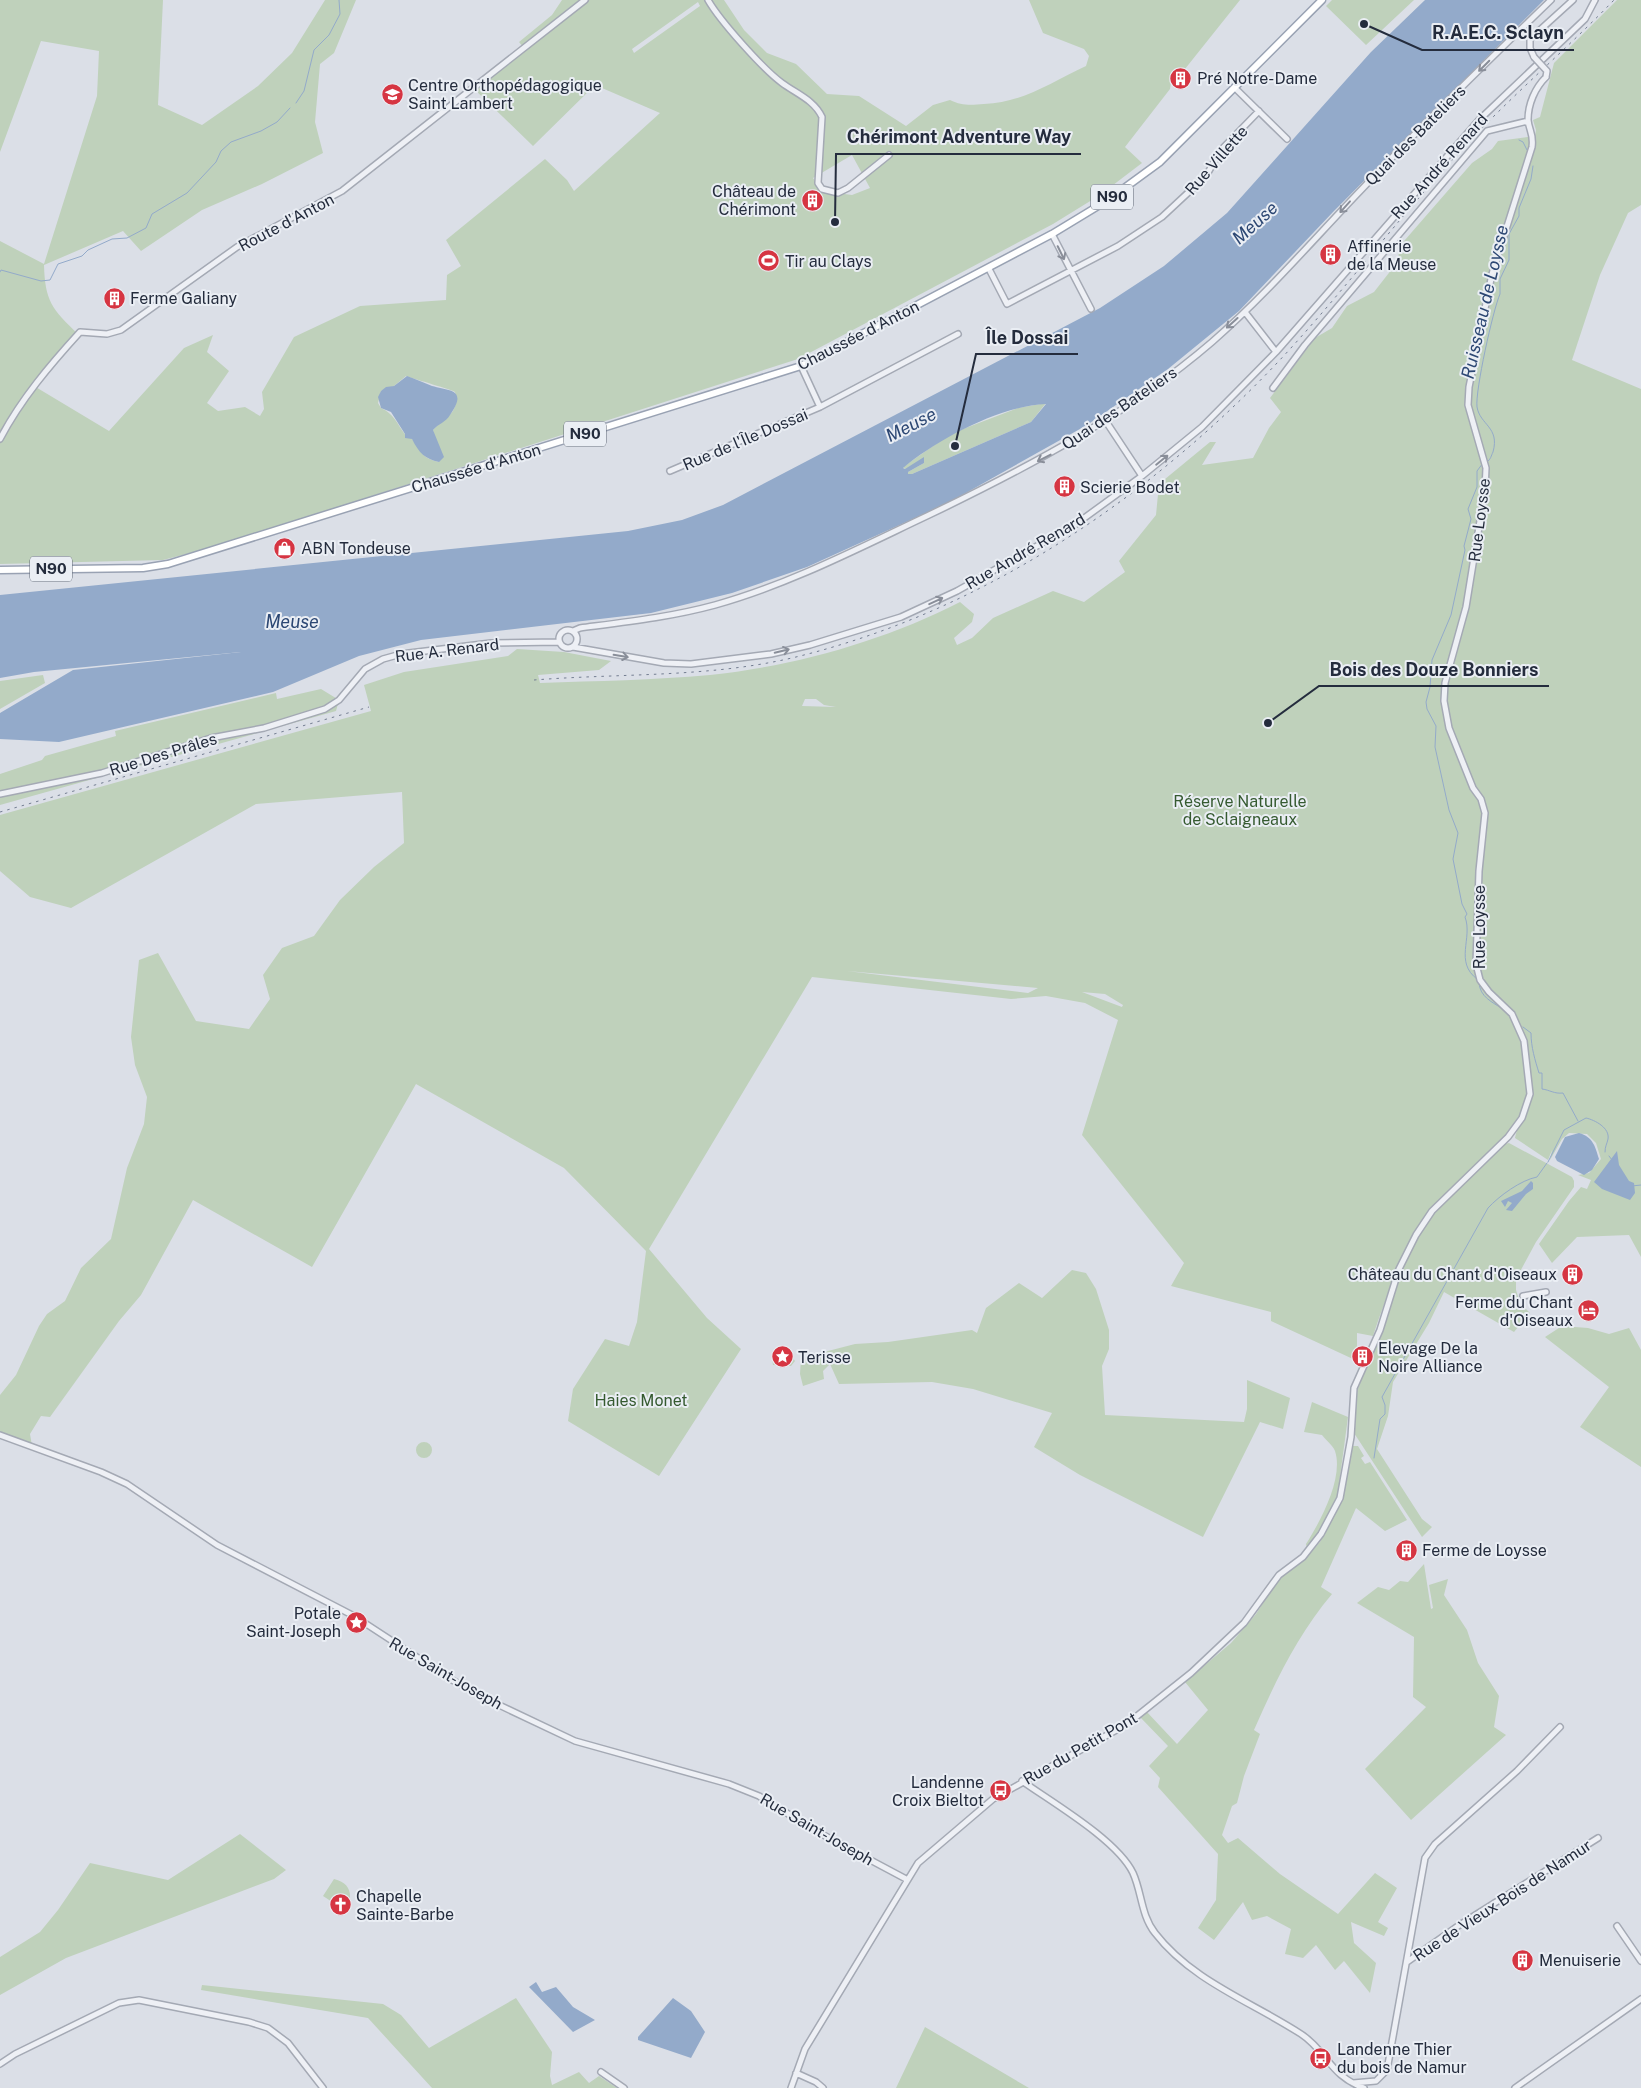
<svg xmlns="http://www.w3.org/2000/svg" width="1641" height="2088" viewBox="0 0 1641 2088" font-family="'Public Sans',sans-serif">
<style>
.green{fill:#bfd1bb;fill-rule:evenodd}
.water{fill:#93aaca;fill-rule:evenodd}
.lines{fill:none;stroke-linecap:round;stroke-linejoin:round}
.stream{stroke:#93aaca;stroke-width:1}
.minor-casing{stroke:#a4a9b4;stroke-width:8}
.major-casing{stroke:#99a2b3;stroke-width:9}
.minor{stroke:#eef0f5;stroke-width:5}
.major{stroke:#fff;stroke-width:6}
.rail{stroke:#737d91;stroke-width:1;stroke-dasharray:2.5 5;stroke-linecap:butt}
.minor-bridge-casing{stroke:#a4a9b4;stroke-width:8;stroke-linecap:butt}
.minor-bridge{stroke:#eef0f5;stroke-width:5}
.oneway{stroke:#898e99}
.labels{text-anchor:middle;stroke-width:4;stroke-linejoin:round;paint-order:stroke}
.shield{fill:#eaeef4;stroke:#5f6674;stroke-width:1}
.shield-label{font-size:15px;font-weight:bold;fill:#242c3d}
.poi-label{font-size:16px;fill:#242c3d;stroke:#eaeef4;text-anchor:start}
.street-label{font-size:16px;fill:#242c3d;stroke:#eaeef4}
.park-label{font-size:16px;fill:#355a30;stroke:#eaeef4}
.water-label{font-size:18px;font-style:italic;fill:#2c4773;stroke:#eaeef4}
.leader{fill:none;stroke:#242c3d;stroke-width:2}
.callout-dot{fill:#242c3d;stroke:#eaeef4;stroke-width:2}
.callout-label{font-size:18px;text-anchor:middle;font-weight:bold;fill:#242c3d;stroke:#eaeef4;stroke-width:4;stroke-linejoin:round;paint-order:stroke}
</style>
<rect width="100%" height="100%" fill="#dbdfe7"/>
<path class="green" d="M0,0h163l-5,105 44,20 56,-39 34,-33 33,-53h31l-22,53 -14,11 -5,58 8,31 -61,31 -60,26 -61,41 -18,-20 -79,34c1,36 8,44 34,69l-44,52 75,45 75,-83 29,-13 -6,17 22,19 -22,32 11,8 27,-4 15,9 4,-7 -2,-17 32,-55 66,-31 86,-6 1,-25 14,-9 -15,-26 99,-81 22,21 7,11 86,-78 -65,-28 -62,61 -59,-57 50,-41 -5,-6 33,-27 10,-15h162l20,30 23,23 29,11 31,30 32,2 47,30 27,-21 17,-5c12,6 21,5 34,4 40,-2 66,-21 102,-38l3,-10 -5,-7 -41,-16 -14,-33h211l-67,84 -2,-1 -1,6 -45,58 17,16 -42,32 -47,29 -255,135 -585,188 -50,13 -163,4v-323l44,23 53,-168 2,-45 -58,-10 -41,111zM698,2l2,4 -66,47 -2,-4zM852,155l18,33 -18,7 -30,-4 -9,-13zM406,376c8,3 47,14 49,16 5,23 -11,24 -22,38l6,32c-17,-4 -17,-9 -26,-22 -2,-3 -7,-4 -9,-7 -8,-11 -10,-19 -23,-25l-3,-5 3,-12 13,-5z
M1332,0h82l-48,45 -40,-39z
M1617,0h24v205l-13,8 -28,62 -28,85 69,29v868l-12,-22 -52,2 -25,26 -13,-19 30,-43 12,-14 6,2 4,-9 -13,-5 11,-2 12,-14 -5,-16 -9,-9 -18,-1 -7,6 -12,21 2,-10 -4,10 -33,-22c3,-17 16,-29 17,-48l-2,-1c-6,55 -68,82 -98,123 -26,35 -46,83 -59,124l-16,-3v13l-4,13 -82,-38v-9l-100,-26 13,-23 -102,-128 36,-115 -33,-17 -39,-7 -35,3 -199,-22 -163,272 58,69 34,31 -82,127 -91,-55 5,-32 32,-50 24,7 8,-24 9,-71 -82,-83 -148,-84 -104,183 -119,-67 -52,95 -22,26 -69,96 -9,-1 -11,18 2,12 -32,-11v-40l16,-20 23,-49 8,-12 18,-13 16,-33 30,-29 16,-71 17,-44 3,-27 -12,-32 -4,-28 8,-77 19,-7 38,68 53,8 21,-30 -7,-24 19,-27 32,-12 26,-36 34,-33 30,-24 -2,-51 -146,12 -185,104 -41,-11 -30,-26v-56l371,-104 -7,-26 40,-13 104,-16 9,-7 47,3 47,9 -12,9 -61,5 2,8c57,-2 114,-3 170,-8 85,-9 174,-34 250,-73l14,12 -2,8 -18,16 3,7 15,-7 21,-20 60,-27 31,11 41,-30 -6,-11 37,-46 3,-31 51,-42h6l-14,23 51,-7 16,-30 12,-16 -11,-14 45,-60 17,-10 15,-22 27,-14 25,-32 -1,-12 74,-85 20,-14 6,-8 37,-5 1,-6 -3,-10 7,-3 14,-54zM805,699h11l8,6 12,2 -34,-1zM847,971l191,17 -10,5zM1082,992l23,2 18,11 -1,2z
M1046,403l-15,19 -119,52h-5l1,-2 16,-9 -19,6 -2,-2 47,-33 68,-26z
M43,675l2,8 -45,26v-28z
M321,689l18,11 -3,11 -336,94v-31l42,-14 3,-4 71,-20 -1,-5 161,-38 1,6z
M1509,1143l63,34 2,4v6l-38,55 -20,37v11l4,13 10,10 -16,19 -70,-40 -15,31 -36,59 -5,34 -11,33 45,70 10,8 -10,10 -68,-104 1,-37 26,-65 20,-64 22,-39 16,-21 65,-63z
M1072,1270l14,3 10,16 13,41v19l-7,17 3,49 139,7 3,-13v-29l43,18 -7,31 -23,-7 -57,115 -123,-62 -46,-28 18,-34 -79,-24 -41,-7 -93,2 -9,-20 -7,7 1,8 -21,7 -3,-12 1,-16 54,-14 33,-2 84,-12 5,3 9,-25 33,-25 23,15z
M1562,1326l26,2 21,6 20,-6 12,22v117l-61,-40 29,-40 -64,-50z
M775,1350c9,-1 15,4 20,11l-4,5 -18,-1 -1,-6z
M1312,1402l36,15 -11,82 -16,30 -14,19 -1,-4c14,-22 38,-66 29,-93 -2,-5 -9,-11 -13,-16l-18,-3z
M416 1450a8 8 0 1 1 16 0a8 8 0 1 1-16 0Z
M1353,1446h5l6,10 -3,2 4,6 5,-2 37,58 -22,11 -29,-23 -35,79 11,7c-34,40 -57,88 -78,136l6,4 -16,42 -7,27 -5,3 -10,29 6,8 10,-5 42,36 58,40 37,-41 22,15 -19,34 10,6 -4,8 -33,-14 3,21 22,20 -6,30 -26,-32 -9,9 -19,-25 -13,13 -18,-4 6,-25 -24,-13 -15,4 -9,-18 -29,38 -16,-12 18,-28 2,-46 -60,-67 2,-9 -11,-12 19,-20 -28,-29 6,-6 31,33 31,-34 -23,-28 46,-39 25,-29 24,-37 26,-19 14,-16 21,-42z
M1424,1564l7,45 2,-1 -4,-23 19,-6 -4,16 23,35 11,33 21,33 -5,31 12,8 -95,85 -46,-51 61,-62 -13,-10 1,-60 -57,-34 21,-16 11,3 11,-9 8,1z
M240,1834l46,36 -12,9 -208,79 -66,37v-38l40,-25 18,-22 32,-47 78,17z
M334,1879c18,4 19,18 12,32l-23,-15z
M202,1985l181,19 18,11 28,33 87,-50 36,54 -2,24 2,9 27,-13 10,11 10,-7 18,12h-185l-64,-70 -167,-28z
M925,2027l104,61h-133z"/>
<path class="water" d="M1425,0h119l-211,212 -94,99 -71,58 -81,56 -139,78 -141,64 -75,26 -81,20 -230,27 -62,16 -86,36 -214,50 -59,-3v-26l73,-43 168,-18 -207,20 -34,6v-83l628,-64 54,-11 41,-15 377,-197 64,-42 63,-53 144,-161zM1046,404l-15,18 -119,52h-4v-2l16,-9v-6l-19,12 -2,-1c35,-29 97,-62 143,-64z
M407,376c9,3 17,7 25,10 18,5 36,3 18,29 -4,7 -12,9 -17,15l11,27 -5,5c-14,-3 -20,-9 -27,-23l-7,-1v-4l-14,-22 -10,-4 -3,-11 3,-6 5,-4 8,-1z
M1579,1133c14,4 16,13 20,26l-7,11 -8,5 -27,-14 -2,-4 10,-20z
M1617,1151l2,14 10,16 5,2 1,10 -5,7 -28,-11 -8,-7z
M1531,1181l2,2v6l-7,5 -14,17 -6,-1 6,-7 -4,-2 -3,6 -4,-6 21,-10z
M536,1982l6,10 14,-5 17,20 22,13 -22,12 -44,-45z
M673,1998l18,13 14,21 -14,26 -53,-18v-3z"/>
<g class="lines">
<path class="stream" d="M296,103l8,-12 10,-41 15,-15 11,-21 -1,-14
M1519,140l4,2 4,8
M0,272l1,-2 40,11 9,-1 8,-16 24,-8 6,-6 24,-11 15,-1 19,-10 6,-14 35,-21 29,-31 5,-11 10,-9 30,-11 16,-9 13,-14
M1487,462c4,-3 4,-6 6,-10 7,-25 -13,-27 -16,-45 -2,-16 16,-97 23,-113v-15l9,-19v-26l10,-18v-8l12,-29 2,-13
M1477,979c-23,-17 -4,-41 -12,-62l2,-3 -5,-10 -9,-45 5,-26 -9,-23 -14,-63 1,-21 -9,-17 -1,-7 4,-15 2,-27 19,-45 14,-65 -1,-4 7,-27 -3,-10 9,-22v-16l6,-8
M1479,983c1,14 13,19 24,26
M1523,1027l8,6c0,14 4,27 8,40h3v16c8,1 12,5 21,4l15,28
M1609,1156l3,4
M1548,1162l16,-32 22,-12c9,2 24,10 22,21 -1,5 -3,7 -3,13
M1632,1186l9,-1
M1374,1458l6,-39 5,-5v-9l-3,-8 106,-189c11,-12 33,-28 49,-31l10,-14"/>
<defs>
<path id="minor" d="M708,0c12,21 55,69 74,83 15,11 32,17 40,34l-4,66 4,6 16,4 10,-5 41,-33
M1534,57l-4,-9v-9l43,-39
M1235,88l52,51
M1052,234l39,75
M989,269l18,35 111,-58 44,-29 44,-41 15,-26 38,-39
M1245,312l31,40
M801,366l19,41
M1273,388l32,-43 182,-214 41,-10
M1105,420l37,56
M0,439c21,-40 50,-74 80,-107l27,2 14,-4 116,-83 105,-56 243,-191
M670,471l150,-64 138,-73
M559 639a9 9 0 1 1 18 0a9 9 0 1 1-18 0Z
M573,631l7,-3c46,-6 91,-11 135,-23 75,-21 144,-57 214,-90 100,-48 198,-100 283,-173 54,-47 100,-101 150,-153 61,-65 125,-127 189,-189
M573,647l91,16 27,1 80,-10 39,-9 91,-28 56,-26 119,-67 66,-48 60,-49 74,-75 203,-232 106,-101 10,-19
M0,794l102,-21 109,-35 53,-10 61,-19 14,-9 26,-31 18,-10 18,-5 90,-11 68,-1
M1523,1296l23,-4
M0,1435l101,37 26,12 90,61 137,71 98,64 45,24 78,37 154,43 30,12 57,35 90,48
M1022,1781c31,22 95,59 111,92 9,20 8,42 22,60 37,48 97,69 146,101 26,17 29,42 63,54
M1617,1926l24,35
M1407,1962l51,-36 140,-88
M0,2064l15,-10 104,-51 20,-3 110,22 19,6 20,15 35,45
M601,2072l23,16
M796,2073l20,9 7,6
M1353,2083l23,-2 11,-11 38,-212 10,-14 82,-73 43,-44
M791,2088l14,-39 113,-186 75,-64 134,-75 64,-51 53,-50 35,-48 24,-18 18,-23 19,-36 11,-61 3,-49 26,-58 19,-61 17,-34 16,-24 76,-74 14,-19 8,-24 -6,-53 -12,-27 -23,-22 -9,-12 -4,-16 3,-93 6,-58 -4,-14 -8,-11 -24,-60 -5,-27 1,-18 21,-76 19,-117 1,-22 -18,-63 1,-18 23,-113 40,-127c2,-13 -3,-16 -4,-27 0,-16 7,-32 18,-43
M1515,2088l126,-89"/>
<path id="major" d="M0,570l143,-2 25,-4 633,-198 251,-132 56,-34 52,-38 162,-162"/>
</defs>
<use href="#minor" class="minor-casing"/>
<use href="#major" class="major-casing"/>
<use href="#minor" class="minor"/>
<use href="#major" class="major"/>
<path class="rail" d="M534,680c89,-7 179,-2 266,-24 184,-46 348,-157 478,-294 62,-66 117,-140 179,-207 49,-55 106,-102 157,-155
M0,812l369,-105"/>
<defs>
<path id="minor-bridge" d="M1534,57l13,14 -1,6"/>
</defs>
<use href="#minor-bridge" class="minor-bridge-casing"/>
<use href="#minor-bridge" class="minor-bridge"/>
</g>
<defs><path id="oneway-shaft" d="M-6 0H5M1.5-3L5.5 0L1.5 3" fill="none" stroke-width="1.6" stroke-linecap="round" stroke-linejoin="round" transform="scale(1.25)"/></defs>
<g class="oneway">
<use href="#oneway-shaft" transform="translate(1484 66) rotate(135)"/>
<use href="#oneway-shaft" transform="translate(1345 207) rotate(132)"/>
<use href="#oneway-shaft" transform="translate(1061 253) rotate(64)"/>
<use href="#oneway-shaft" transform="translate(1232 323) rotate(138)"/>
<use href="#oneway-shaft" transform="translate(1044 458) rotate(153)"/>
<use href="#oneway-shaft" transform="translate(1162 460) rotate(-39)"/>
<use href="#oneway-shaft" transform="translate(936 601) rotate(-25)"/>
<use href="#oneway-shaft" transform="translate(782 651) rotate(-13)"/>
<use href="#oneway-shaft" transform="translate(621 656) rotate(9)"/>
</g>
<defs>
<symbol id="building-disc" viewBox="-11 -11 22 22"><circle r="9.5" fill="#d63542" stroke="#eaeef4"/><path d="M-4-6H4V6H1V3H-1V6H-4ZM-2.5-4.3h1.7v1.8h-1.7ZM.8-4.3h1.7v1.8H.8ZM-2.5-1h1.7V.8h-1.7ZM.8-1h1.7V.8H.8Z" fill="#fff"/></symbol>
<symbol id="school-disc" viewBox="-11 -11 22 22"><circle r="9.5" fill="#d63542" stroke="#eaeef4"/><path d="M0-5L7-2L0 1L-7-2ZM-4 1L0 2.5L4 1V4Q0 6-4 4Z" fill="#fff"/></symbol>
<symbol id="stadium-disc" viewBox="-11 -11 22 22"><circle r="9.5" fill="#d63542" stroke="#eaeef4"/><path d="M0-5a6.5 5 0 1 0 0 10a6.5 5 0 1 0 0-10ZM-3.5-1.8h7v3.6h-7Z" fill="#fff"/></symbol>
<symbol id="shop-disc" viewBox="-11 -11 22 22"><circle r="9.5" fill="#d63542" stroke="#eaeef4"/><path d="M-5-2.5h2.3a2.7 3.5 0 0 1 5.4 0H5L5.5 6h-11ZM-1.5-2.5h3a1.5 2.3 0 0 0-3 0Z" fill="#fff"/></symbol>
<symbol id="hotel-disc" viewBox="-11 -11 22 22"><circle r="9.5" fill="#d63542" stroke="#eaeef4"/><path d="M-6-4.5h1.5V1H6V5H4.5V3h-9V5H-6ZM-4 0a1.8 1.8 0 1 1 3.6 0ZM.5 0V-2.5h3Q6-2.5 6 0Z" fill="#fff"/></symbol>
<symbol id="sight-disc" viewBox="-11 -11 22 22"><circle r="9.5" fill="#d63542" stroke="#eaeef4"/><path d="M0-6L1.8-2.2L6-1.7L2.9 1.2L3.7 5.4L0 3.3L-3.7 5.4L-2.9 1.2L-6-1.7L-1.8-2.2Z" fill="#fff"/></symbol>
<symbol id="bus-disc" viewBox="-11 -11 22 22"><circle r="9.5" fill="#d63542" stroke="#eaeef4"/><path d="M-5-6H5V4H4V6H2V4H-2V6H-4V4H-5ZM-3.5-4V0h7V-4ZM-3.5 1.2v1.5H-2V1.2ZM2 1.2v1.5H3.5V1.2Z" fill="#fff"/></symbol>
<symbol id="church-disc" viewBox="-11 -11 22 22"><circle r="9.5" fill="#d63542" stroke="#eaeef4"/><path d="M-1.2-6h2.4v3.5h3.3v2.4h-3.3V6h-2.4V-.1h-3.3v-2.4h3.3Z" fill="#fff"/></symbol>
</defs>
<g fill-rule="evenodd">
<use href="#building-disc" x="1168" y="66" width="25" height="25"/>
<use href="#school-disc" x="380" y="82" width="25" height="25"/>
<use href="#building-disc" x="800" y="188" width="25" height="25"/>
<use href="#building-disc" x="1318" y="242" width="25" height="25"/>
<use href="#stadium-disc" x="756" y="248" width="25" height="25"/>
<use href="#building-disc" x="102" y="286" width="25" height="25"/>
<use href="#building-disc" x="1052" y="474" width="25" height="25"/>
<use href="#shop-disc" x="272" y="536" width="25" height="25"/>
<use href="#building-disc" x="1560" y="1262" width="25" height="25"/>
<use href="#hotel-disc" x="1576" y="1298" width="25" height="25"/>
<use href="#sight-disc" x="770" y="1344" width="25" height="25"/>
<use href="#building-disc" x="1350" y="1344" width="25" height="25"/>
<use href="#building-disc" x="1394" y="1538" width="25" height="25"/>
<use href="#sight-disc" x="344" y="1610" width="25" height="25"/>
<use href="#bus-disc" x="988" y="1778" width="25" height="25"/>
<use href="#church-disc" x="328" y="1892" width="25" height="25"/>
<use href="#building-disc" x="1510" y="1948" width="25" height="25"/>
<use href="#bus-disc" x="1308" y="2046" width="25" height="25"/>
</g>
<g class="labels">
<g class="shield">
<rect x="1091" y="184.5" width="42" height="25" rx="4"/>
<rect x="564" y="421.5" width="42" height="25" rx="4"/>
<rect x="30" y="556.5" width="42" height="25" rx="4"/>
</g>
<g class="shield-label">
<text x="1112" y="202">N90</text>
<text x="585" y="439">N90</text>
<text x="51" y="574">N90</text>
</g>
<g class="poi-label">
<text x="1197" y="84">Pré Notre-Dame</text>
<text x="408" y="91">Centre Orthopédagogique<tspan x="408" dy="18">Saint Lambert</tspan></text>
<text x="796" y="197" text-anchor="end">Château de<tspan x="796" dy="18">Chérimont</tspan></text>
<text x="1347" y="252">Affinerie<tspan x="1347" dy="18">de la Meuse</tspan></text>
<text x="785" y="267">Tir au Clays</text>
<text x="130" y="304">Ferme Galiany</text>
<text x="1080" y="493">Scierie Bodet</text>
<text x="301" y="554">ABN Tondeuse</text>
<text x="1557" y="1280" text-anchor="end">Château du Chant d'Oiseaux</text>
<text x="1573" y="1308" text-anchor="end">Ferme du Chant<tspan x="1573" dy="18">d'Oiseaux</tspan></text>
<text x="1378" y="1354">Elevage De la<tspan x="1378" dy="18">Noire Alliance</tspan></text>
<text x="798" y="1363">Terisse</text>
<text x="1422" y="1556">Ferme de Loysse</text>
<text x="341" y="1619" text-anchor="end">Potale<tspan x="341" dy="18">Saint-Joseph</tspan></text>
<text x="984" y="1788" text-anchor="end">Landenne<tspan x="984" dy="18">Croix Bieltot</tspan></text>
<text x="356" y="1902">Chapelle<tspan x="356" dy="18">Sainte-Barbe</tspan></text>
<text x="1539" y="1966">Menuiserie</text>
<text x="1337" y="2055">Landenne Thier<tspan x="1337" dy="18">du bois de Namur</tspan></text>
</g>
<g class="street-label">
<text transform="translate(1415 135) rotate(-45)" y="6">Quai des Bateliers</text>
<text transform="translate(1216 160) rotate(-49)" y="6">Rue Villette</text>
<text transform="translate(1439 166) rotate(-48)" y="6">Rue André Renard</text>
<text transform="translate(286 222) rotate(-28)" y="6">Route d'Anton</text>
<text transform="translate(858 335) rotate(-27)" y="6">Chaussée d'Anton</text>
<text transform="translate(1119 408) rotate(-34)" y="6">Quai des Bateliers</text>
<text transform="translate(745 439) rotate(-23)" y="6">Rue de l'Île Dossai</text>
<text transform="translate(476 468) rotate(-17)" y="6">Chaussée d'Anton</text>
<text transform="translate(1479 520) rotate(-83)" y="6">Rue Loysse</text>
<text transform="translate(1025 551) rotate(-30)" y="6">Rue André Renard</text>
<text transform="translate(447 650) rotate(-7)" y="6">Rue A. Renard</text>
<text transform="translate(163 754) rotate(-17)" y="6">Rue Des Prâles</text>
<text transform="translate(1479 927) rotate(-90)" y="6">Rue Loysse</text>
<text transform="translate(446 1673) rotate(30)" y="6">Rue Saint-Joseph</text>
<text transform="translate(1080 1748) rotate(-30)" y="6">Rue du Petit Pont</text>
<text transform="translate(817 1829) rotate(30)" y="6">Rue Saint-Joseph</text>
<text transform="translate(1502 1900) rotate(-33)" y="6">Rue de Vieux Bois de Namur</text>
</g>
<g class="park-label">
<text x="1240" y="807">Réserve Naturelle<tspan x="1240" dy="18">de Sclaigneaux</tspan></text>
<text x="641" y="1406">Haies Monet</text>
</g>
<g class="water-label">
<text transform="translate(1255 223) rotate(-42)" y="6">Meuse</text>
<text transform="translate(1485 302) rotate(-77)" y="6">Ruisseau de Loysse</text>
<text transform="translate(911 425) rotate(-27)" y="6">Meuse</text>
<text x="292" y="628">Meuse</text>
</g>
</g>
<path class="leader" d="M1364 24L1422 50H1574M835 222L836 154H1081M955 446L976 354H1078M1268 723L1319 686H1549"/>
<g class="callout-dot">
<circle cx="1364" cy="24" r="5"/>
<circle cx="835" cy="222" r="5"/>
<circle cx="955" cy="446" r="5"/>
<circle cx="1268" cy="723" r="5"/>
</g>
<g class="callout-label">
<text x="1498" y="39">R.A.E.C. Sclayn</text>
<text x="959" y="143">Chérimont Adventure Way</text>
<text x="1027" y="344">Île Dossai</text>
<text x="1434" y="676">Bois des Douze Bonniers</text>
</g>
</svg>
